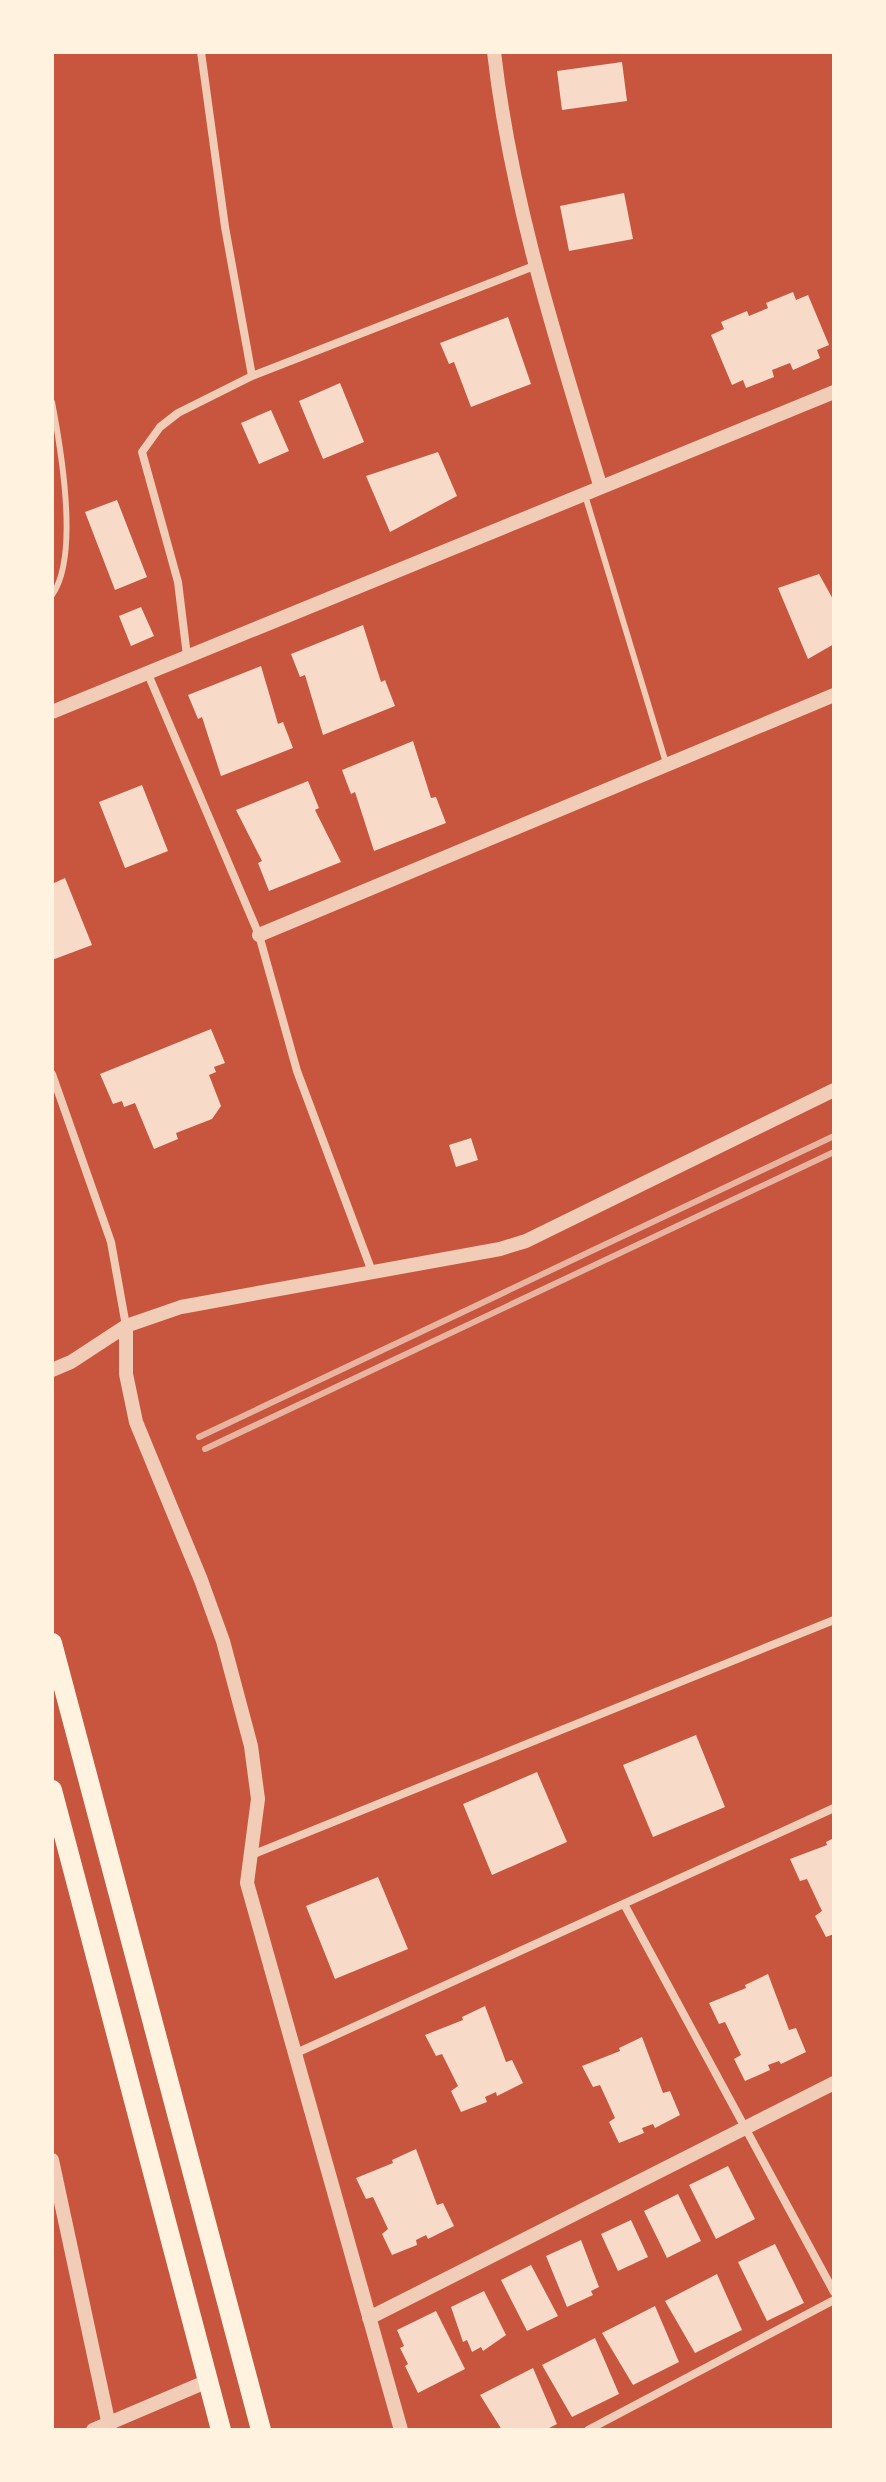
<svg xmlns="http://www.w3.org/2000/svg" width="886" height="2482" viewBox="0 0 886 2482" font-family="'Asap Condensed',sans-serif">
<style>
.building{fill:#f7dbc8}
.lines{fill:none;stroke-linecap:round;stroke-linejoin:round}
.service{stroke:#f1ccb7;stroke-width:6}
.minor{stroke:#f1ccb7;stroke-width:8}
.tertiary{stroke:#f1ccb7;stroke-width:14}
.primary{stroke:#fff3e0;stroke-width:20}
.rail{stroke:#e9b49f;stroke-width:6}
</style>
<rect width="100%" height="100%" fill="#c8553d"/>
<path class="building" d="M622,62l5,39 -65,9 -5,-39z
M624,193l9,46 -64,12 -9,-45z
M793,292l3,8 12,-5 21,50 -12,5 3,8 -27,12 -3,-7 -18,7 2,7 -28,11 -3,-8 -11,5 -21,-50 13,-6 -3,-7 26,-11 2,5 19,-8 -2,-5z
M508,317l23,67 -60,23 -17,-45 -5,2 -9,-21z
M340,383l24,59 -41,17 -24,-58z
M271,410l18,41 -30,13 -18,-41z
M438,452l19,44 -67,36 -24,-56z
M117,500l30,77 -32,13 -30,-78z
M819,574l15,27v43l-26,15 -30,-71z
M141,607l13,29 -23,10 -12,-30z
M363,625l18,57 4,-2 10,26 -72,29 -18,-60 -5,2 -9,-23z
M261,666l17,58 5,-2 10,26 -72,28 -19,-59 -4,2 -10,-24z
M413,741l18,57 5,-1 10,26 -72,28 -19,-59 -4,2 -9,-24z
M308,781l11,27 -4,2 26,52 -72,29 -11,-28 4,-2 -26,-51z
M142,785l26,66 -43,17 -26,-66z
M65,878l27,67 -40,15v-76z
M211,1029l14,34 -11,4 2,5 -7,3 12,31 -9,13 -36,14 2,6 -24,10 -19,-46 -11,4 -2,-6 -9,3 -13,-30z
M471,1138l7,22 -22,7 -7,-22z
M696,1735l29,72 -72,30 -30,-72z
M537,1772l30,70 -75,33 -29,-71z
M834,1838v96l-8,3 -11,-21 7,-5 -15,-32 -7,2 -10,-22 37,-14 -1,-3z
M378,1877l30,72 -73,30 -29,-73z
M768,1974l21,56 7,-2 10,24 -25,12 -2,-3 -11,4 2,5 -25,11 -11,-22 7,-4 -16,-33 -6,2 -10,-21 37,-15 -1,-3z
M485,2006l21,56 6,-2 11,23 -26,13 -1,-4 -11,5 2,5 -26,10 -10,-21 7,-5 -16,-32 -6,2 -11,-21 38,-15 -1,-3z
M642,2037l21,56 7,-2 10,24 -25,13 -2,-4 -11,4 2,5 -25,10 -10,-21 6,-4 -15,-33 -7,2 -11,-21 38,-15 -1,-3z
M416,2149l21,56 6,-2 11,23 -26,13 -2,-4 -10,5 1,5 -25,10 -10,-21 6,-5 -15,-32 -7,2 -10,-21 37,-15 -1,-3z
M728,2166l27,53 -39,20 -27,-54z
M678,2194l23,47 -34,17 -23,-47z
M631,2220l17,37 -30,14 -17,-37z
M581,2240l18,47 -8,4 2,4 -26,12 -21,-51z
M775,2244l29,59 -37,18 -29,-59z
M531,2265l27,51 -31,15 -26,-51z
M717,2274l25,56 -47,23 -30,-52z
M484,2291l22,44 -23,16 -2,-4 -9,5 -5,-12 -4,2 -12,-35z
M655,2306l24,56 -46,23 -31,-52z
M436,2311l29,58 -47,24 -13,-27 3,-2 -8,-16 4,-2 -7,-16z
M595,2338l24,56 -47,23 -30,-52z
M533,2368l24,56 -12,6h-43l-22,-35z"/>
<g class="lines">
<path class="service" d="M52,402c9,47 28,154 0,193
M585,495l81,268"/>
<path class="minor" d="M201,52l24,175 27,149
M187,656l-9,-74 -36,-130 18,-25 18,-14 74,-37 282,-110
M148,674l111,261 38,136 74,198
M52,1074l59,168 15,84
M249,1856l585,-236
M624,1904l210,388
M294,2054l540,-246
M588,2430l246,-130"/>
<path class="tertiary" d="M494,52c17,149 63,291 106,433
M52,712l782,-320
M259,935l575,-240
M126,1326v48l10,48 65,158 22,61 28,105 7,53 -11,84 154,547
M52,1370l19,-8 55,-36 55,-19 319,-58 26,-8 308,-151
M52,2160l58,270
M369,2318l465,-235
M93,2430l115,-49"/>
<path class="primary" d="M52,1643l209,787
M52,1790l169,640"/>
<path class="rail" d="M199,1437l635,-301
M205,1449l629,-297"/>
</g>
<rect width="886" height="2482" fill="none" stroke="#fff3e0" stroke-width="108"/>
</svg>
